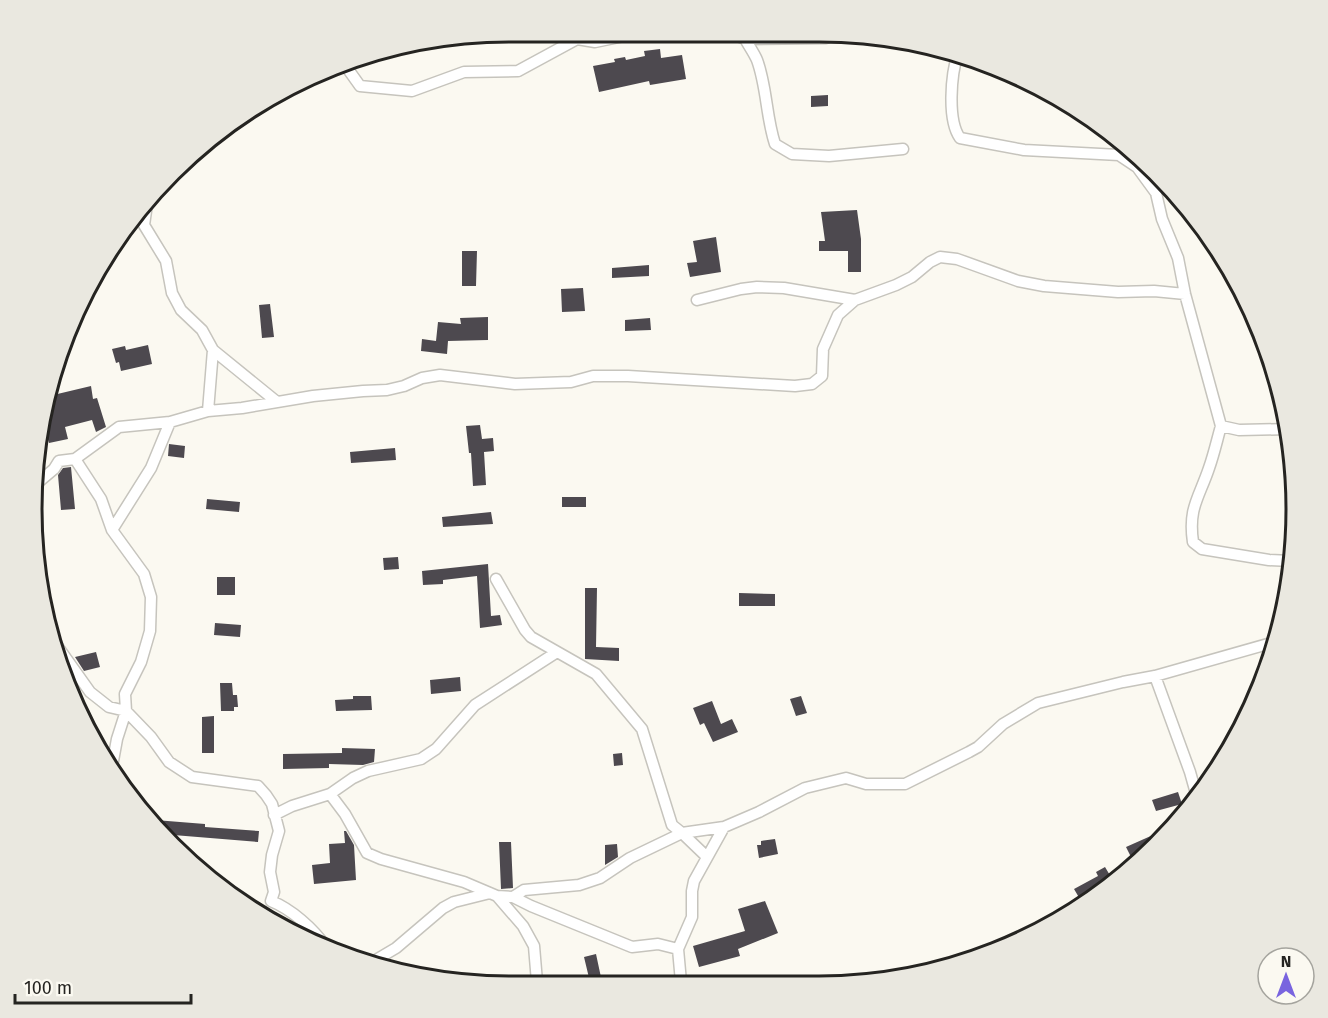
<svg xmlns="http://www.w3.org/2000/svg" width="1328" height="1018" viewBox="0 0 1328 1018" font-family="'Fira Sans',sans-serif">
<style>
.building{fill:#4d494f}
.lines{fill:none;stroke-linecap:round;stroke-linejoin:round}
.street-casing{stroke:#c6c4bd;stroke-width:13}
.street{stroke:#fff;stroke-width:10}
.rim{fill:none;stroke:#252421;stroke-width:3}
</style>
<rect width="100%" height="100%" fill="#fbf9f1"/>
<path class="building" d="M660,49l1,9 21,-3 4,24 -36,6 -1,-4 -50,11 -6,-26 22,-4 -1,-3 11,-2 1,3 19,-4 -1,-5z
M828,95v11l-17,1v-11z
M857,210l4,29v33h-13v-21h-29v-10h6l-4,-29z
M716,237l5,35 -31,5 -3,-14 10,-1 -4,-21z
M462,251h15l-1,35h-14z
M649,265v11l-37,2v-10z
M583,288l2,23 -23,1 -1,-23z
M270,304l4,33 -12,1 -3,-33z
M488,317v23l-40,1 -1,13 -26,-3 1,-12 14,2 2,-19 23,2 -1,-6z
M650,318l1,12 -26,1v-11z
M148,345l4,19 -31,7 -2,-9 -3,1 -4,-14 13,-3 1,4z
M91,386l2,13 4,-1 9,29 -10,5 -4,-12 -27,7 3,12 -19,4 -3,-11h3l-3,-16 7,-2 -4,-18z
M480,425l2,14 11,-1 1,13 -10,1 2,33 -13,1 -2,-33h-2l-3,-27z
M169,444l16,2 -1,12 -16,-2z
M395,448l1,12 -45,3 -1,-11z
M71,467l4,42 -14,1 -3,-35 5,-7z
M562,497h24v10h-24z
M207,499l33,3 -1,10 -33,-3z
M491,512l2,12 -50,3 -1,-10z
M398,557l1,12 -15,1 -1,-12z
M488,564l3,52 9,-1 2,10 -22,3 -3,-52 -34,4v4l-20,1 -1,-14z
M217,577h18v18h-18z
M585,588h12l-1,59 23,1v13l-34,-2z
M739,593l36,1v12h-36z
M215,623l26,2 -1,12 -26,-2z
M96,652l4,15 -16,4 -9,-14z
M460,677l1,14 -30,3 -1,-14z
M220,683h12l1,12h4l1,12h-4v4h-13z
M353,696h18l1,14 -36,1 -1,-11 18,-1z
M801,696l6,17 -11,3 -6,-17z
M712,701l9,23 11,-5 6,13 -25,10 -9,-19 -4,2 -7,-17z
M214,716v37h-12v-36z
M342,748l33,1 -1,13 -11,3 -34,-1v4l-46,1v-15l59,-1z
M622,753l1,12 -9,1 -1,-12z
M1178,792l4,12 -26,7 -4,-11z
M155,820l50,4v3l54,4 -1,11 -97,-8 -6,-8z
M344,831h2l8,14 2,35 -42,4 -2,-19 18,-2 -1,-19 16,-1z
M1153,835l5,10 -13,7 1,3 -11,10 -9,-18z
M775,839l3,15 -19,4 -2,-13h4v-4z
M499,842h12l2,46 -12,1z
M617,844l1,13 -13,8v-20z
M1105,867l9,15 -30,24 -10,-17 24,-13 -2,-4z
M765,901l13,32 -40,16 2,7 -41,11 -6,-21 52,-15 -7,-22z
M596,954l6,28h-12l-6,-25z"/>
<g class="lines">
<defs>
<path id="street" d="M727,32l18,7 81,-1 15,-6
M745,39c4,7 9,14 12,21 10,27 9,57 18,84l17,10 37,2 74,-7
M958,53c-7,21 -11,67 2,85l64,12 95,5 18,12 19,26 6,26 16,39 7,36 36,132 18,4 50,-1
M345,65l15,21 52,5 52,-19 54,-1 59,-32 18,3 24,-5 11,-5
M147,204l-3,21 22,36 6,32 9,17 21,20 11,20 64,52
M697,300l44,-11 16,-2 27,1 71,12
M208,411l5,-61
M1221,426c-4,14 -7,28 -12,42 -10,30 -21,40 -16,74l9,7 67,11 22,1
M75,459l26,40 11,31 32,44 7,23 -1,34 -9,31 -16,32 1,17 25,26 18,25 23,15 66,9 8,9 6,9 7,27 -7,24 -2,17 4,20 -3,9c20,8 42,27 55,46
M35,485l19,-16 5,-8 16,-2 44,-32 51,-5 38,-11 34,-3 71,-12 50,-5 24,-1 17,-4 18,-8 18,-3 75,9 56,-2 22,-6h35l167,10 17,-2 10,-8 1,-27 15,-34 17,-15 41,-15 16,-8 18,-15 10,-5 17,2 61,22 26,5 74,6 36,-1 31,3
M112,530l39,-62 19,-46
M496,579l29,51 6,7 65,37 46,55 30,96 10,8 25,24
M48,633l42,59 19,15 17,4 -9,28 -6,33
M1155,676l35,96 7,25
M330,794l15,20 22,39 14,6 83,23 33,14 16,1 11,-7 55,-5 21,-7 30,-20 52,-25 42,-6 35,-15 46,-24 41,-10 20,6h39l64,-32 9,-5 25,-23 35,-21 85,-21 32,-6 120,-34
M274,815l18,-9 38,-12 23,-16 15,-7 53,-12 15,-10 39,-44 82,-53
M497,896l26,30 11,20 3,36
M513,897l18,9 101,41 26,-3 20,5
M369,964l27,-16 47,-40 11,-6 36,-9
M681,982l-3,-33 14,-32v-26l2,-10 30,-54"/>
</defs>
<use href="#street" class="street-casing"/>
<use href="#street" class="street"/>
</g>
<path d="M0 0H1328V1018H0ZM509 42H819A467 467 0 0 1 1286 509V509A467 467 0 0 1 819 976H509A467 467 0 0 1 42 509V509A467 467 0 0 1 509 42Z" fill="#eae8e0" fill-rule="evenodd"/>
<path class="rim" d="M509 42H819A467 467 0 0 1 1286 509V509A467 467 0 0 1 819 976H509A467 467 0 0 1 42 509V509A467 467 0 0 1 509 42Z"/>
<g transform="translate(1286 976)"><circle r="28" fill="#fbf9f1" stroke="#a5a49e" stroke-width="1.5"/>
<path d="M0-4.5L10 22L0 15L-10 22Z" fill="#7964df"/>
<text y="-9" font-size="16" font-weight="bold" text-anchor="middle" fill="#252421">N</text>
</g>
<path d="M15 994v9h176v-9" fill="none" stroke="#252421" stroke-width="3"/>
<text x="24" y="994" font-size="18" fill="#252421" stroke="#fbf9f1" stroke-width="4.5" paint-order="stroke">100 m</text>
</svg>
